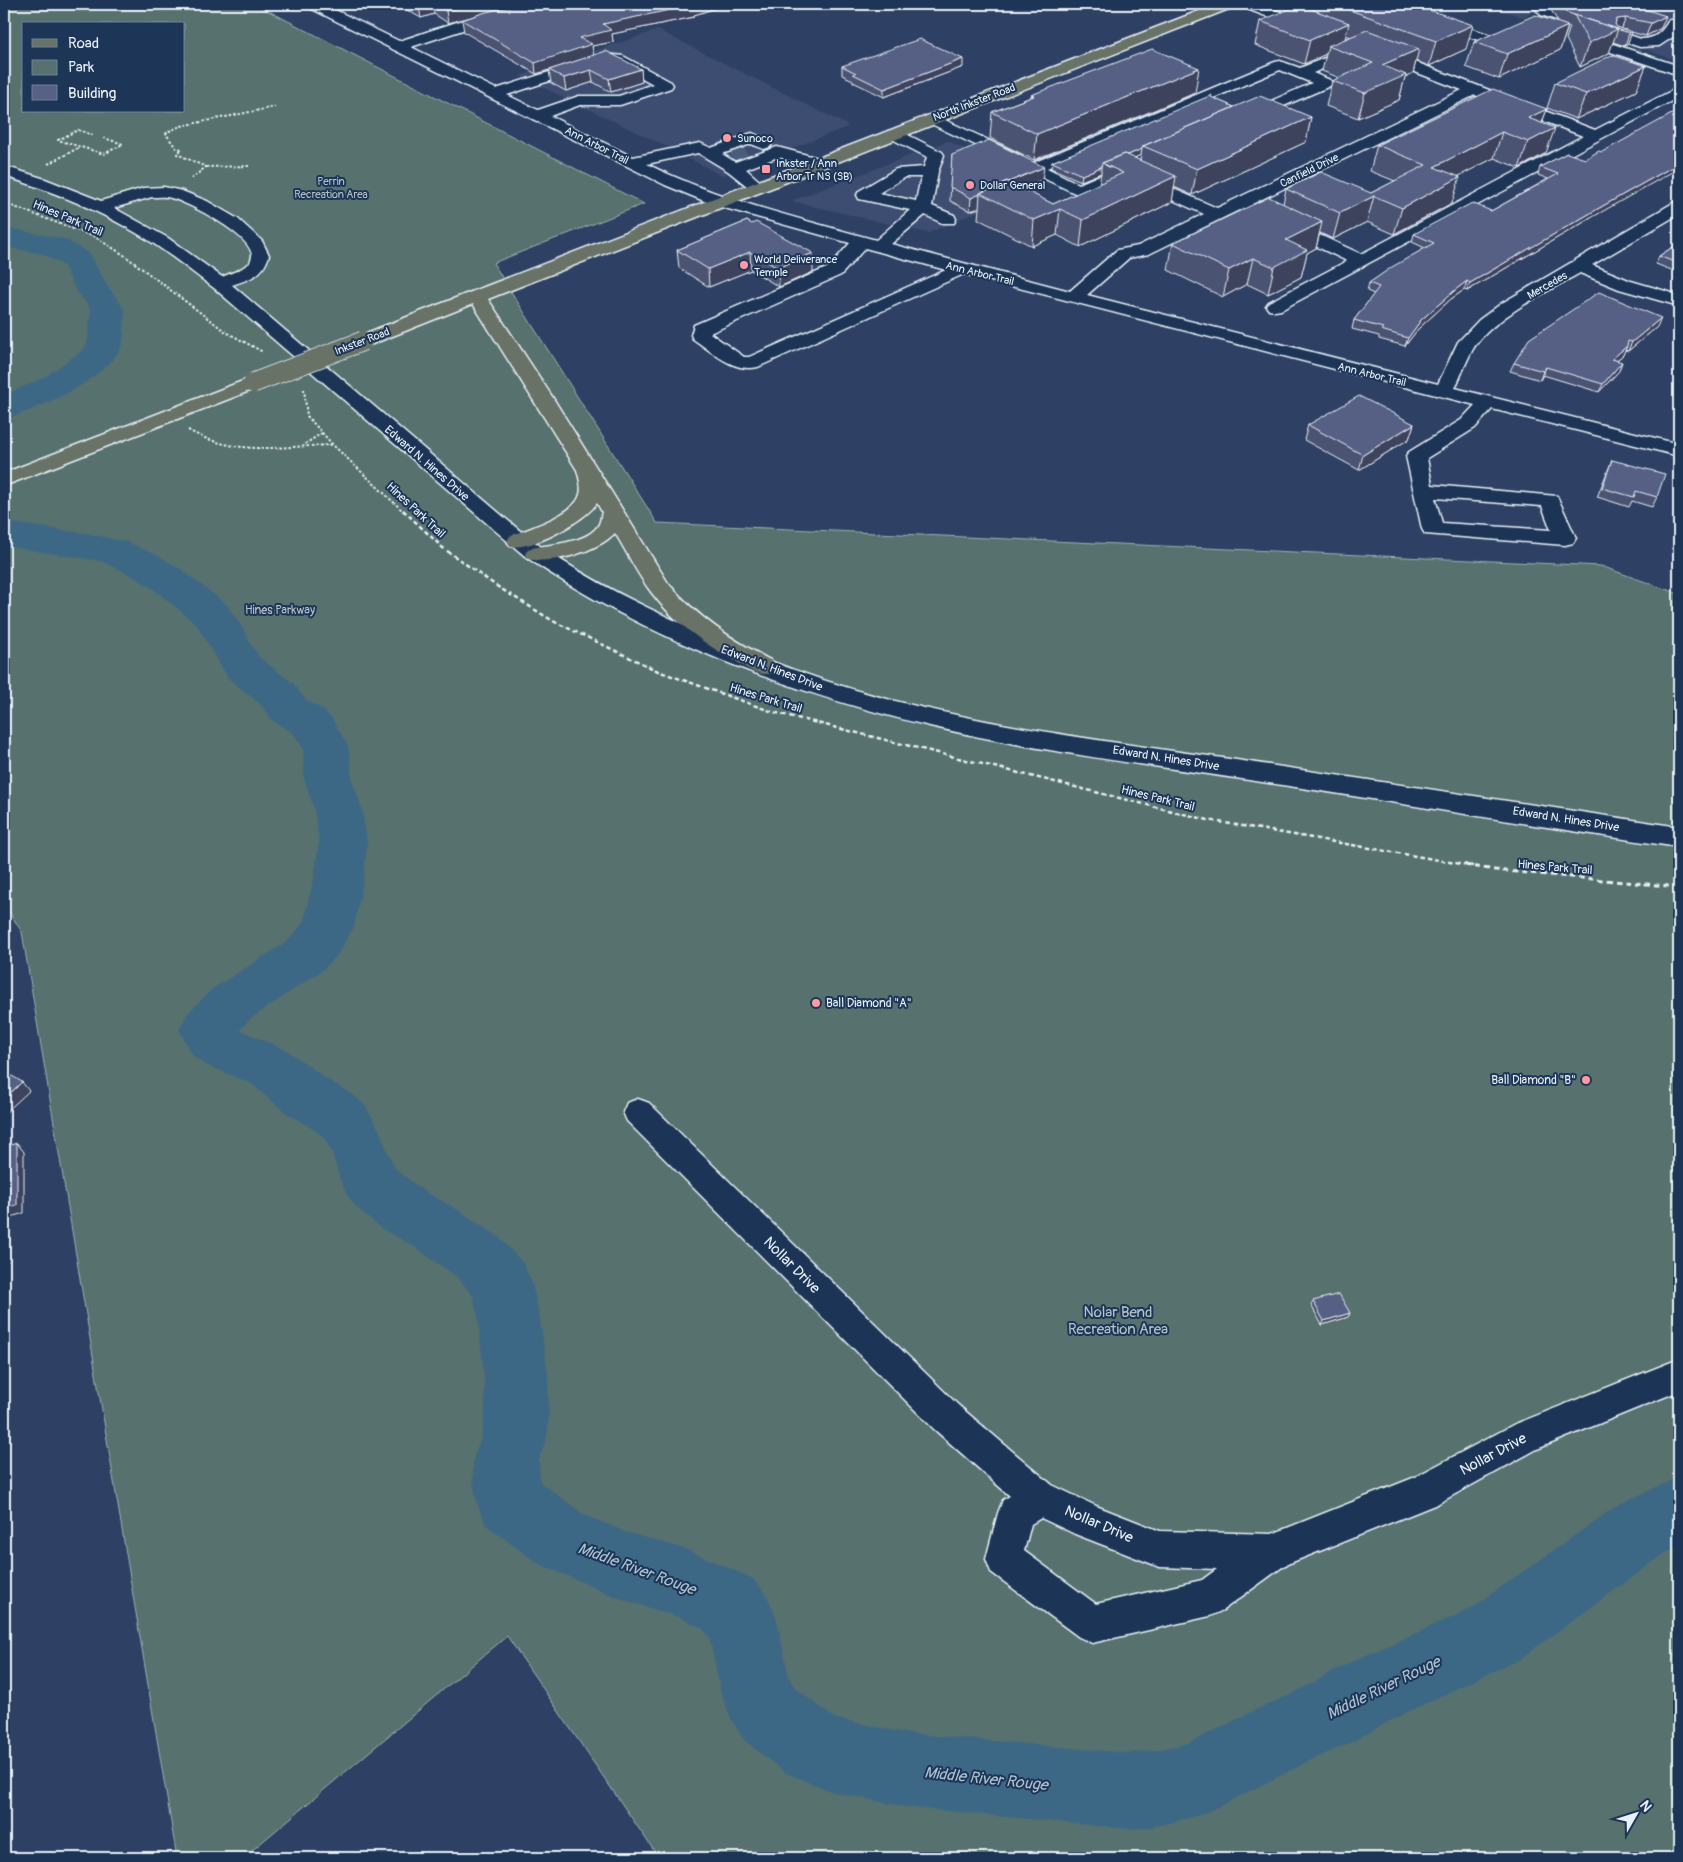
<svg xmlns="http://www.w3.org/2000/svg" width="1683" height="1862" viewBox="0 0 1683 1862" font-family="Pangolin,sans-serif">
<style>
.built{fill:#3d4d71}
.green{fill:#57716e;stroke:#a0b1b3;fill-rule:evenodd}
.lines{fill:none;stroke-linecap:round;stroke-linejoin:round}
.river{fill:#3e6885;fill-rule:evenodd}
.minor-tunnel{stroke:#4a5b7a;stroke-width:15;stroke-dasharray:15 8;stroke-linecap:butt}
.minor-casing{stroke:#e8f1f8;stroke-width:3}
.major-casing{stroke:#e8f1f8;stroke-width:3}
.path-far2{stroke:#e8f1f8;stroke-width:2;stroke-dasharray:2.5 2;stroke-linecap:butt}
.path-far1{stroke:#e8f1f8;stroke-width:2.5;stroke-dasharray:4.5 3;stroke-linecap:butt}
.path{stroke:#e8f1f8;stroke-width:3;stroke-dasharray:5.5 4;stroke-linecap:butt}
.minor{fill:#1d3557;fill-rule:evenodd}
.major{fill:#697266;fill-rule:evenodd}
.major-bridge-casing{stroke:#e8f1f8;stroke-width:21;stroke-linecap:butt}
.major-bridge{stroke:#697266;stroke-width:19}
.wall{fill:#4b5372;stroke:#e8f1f8;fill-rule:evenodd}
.shaded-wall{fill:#3d435d;stroke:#e8f1f8}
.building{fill:#576085;stroke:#e8f1f8}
.poi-dot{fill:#ff9aa2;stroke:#1d3557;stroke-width:2}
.labels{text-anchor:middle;stroke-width:4;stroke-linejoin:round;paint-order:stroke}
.far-street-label{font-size:11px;fill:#e8f1f8;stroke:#1d3557}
.far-poi-label{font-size:11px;fill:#e8f1f8;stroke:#1d3557;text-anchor:start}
.far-park-label{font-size:11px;fill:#b5c4c8;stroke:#1d3557}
.street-label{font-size:12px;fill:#e8f1f8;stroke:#1d3557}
.park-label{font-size:12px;fill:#b5c4c8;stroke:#1d3557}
.poi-label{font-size:12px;fill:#e8f1f8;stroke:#1d3557;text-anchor:start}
.near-street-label{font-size:15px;fill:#e8f1f8;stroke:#1d3557}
.near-park-label{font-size:15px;fill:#b5c4c8;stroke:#1d3557}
.near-water-label{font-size:16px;font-style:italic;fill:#acc1d0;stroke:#1d3557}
</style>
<rect width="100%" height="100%" fill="#2e4164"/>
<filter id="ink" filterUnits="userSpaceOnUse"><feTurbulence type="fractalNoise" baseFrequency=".02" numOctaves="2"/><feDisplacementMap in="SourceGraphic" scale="10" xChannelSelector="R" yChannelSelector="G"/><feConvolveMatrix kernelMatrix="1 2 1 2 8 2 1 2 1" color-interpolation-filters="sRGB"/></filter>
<g filter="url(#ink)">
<path class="built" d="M1483,4h166l30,8v49l-146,-49 -10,5z
M658,30l191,96 -127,50 -52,-28 -151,-72z
M948,141l91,44 -111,48 -137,-32z"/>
<path class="green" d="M4,4h251l389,200 -151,59 164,260 944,43 78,28v1264h-1020l-152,-222 -264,222h-66l-155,-926 -18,-28zM24,24h160v87h-160z"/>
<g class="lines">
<path class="river" d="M4,227l60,12 25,14 18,32 18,25c-1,11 0,24 -3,35 -12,33 -86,66 -118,74v-24l39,-17 40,-28 4,-6 4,-34 -17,-23 -10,-21 -21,-12 -39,-7z
M4,522l87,12 36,8 30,13 25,15 44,34 17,24 7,15 10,15 33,25 12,16 20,12 7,8 17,29 3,31 10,30 5,33 -3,35 -10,50 -16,27 -14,15 -74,50 -10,11 48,21 37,27 27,16 12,10 15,25 14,36 6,7 25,19 31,17 44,29 24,26 9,20 8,36 8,57 1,40 -2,22 -8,21 1,23 45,33 38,16 62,18 67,29 15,17 10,25 12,57 8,12 37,29 71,15 223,20 23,-2 38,-8 64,-32 41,-18 59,-32 117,-52 149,-105 60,-27v69l-12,6 -147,107 -115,54 -59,32 -41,18 -82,42 -26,11 -46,11 -23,2 -223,-22 -72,-15 -49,-20 -39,-31 -14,-22 -10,-26 -12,-57 -7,-8 -24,-11 -57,-18 -84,-36 -51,-38 -10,-24 -3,-21v-21l8,-21 4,-22 -1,-40 -6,-57 -5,-23 -16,-19 -44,-31 -31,-17 -25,-21 -10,-13 -8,-18 -7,-25 -8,-14 -12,-10 -27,-16 -35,-29 -44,-18 -12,-8 -15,-27 8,-16 25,-25 76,-48 15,-18 11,-46 5,-35 -5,-33 -10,-30 -1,-31 -10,-15 -20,-12 -12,-16 -33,-27 -32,-54 -44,-36 -25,-15 -27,-12 -96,-15z"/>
<path class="minor-tunnel" d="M732,157l18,-7"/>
<defs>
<path id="minor" d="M306,4h17l76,37c50,-16 101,-37 154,-37l-2,3 -64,15 -76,25 85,42 110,-35 17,2 48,26 2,3 -2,3 -51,17h-40l-30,11 83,41 67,-14 11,5 41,-15 18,8 2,3 -2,3 -6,2 -13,-5 -29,10 13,8 42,-15 49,13 2,3 -2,3 -6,2 -42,-11 -32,12 20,18 -2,3h-12l-24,-19 -30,-18 -51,11c72,36 151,54 229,76l34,-30 -51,-11 -2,-4 2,-4 37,-22 28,-2 3,-10 -39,-20 -2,-3 2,-3h12l42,21 2,3 -6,17 -6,34 22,9 2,4 -2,4h-12l-17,-8 -34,29 179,47 47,-41 21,-4 66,-32 -72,-32 -2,-3 2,-3h12l73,32 245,-118 -86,-33 -2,-3 2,-3h10l209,79 84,-43v10l-398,213 -6,1 -6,-1 -3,-4 3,-4 78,-41 -108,-51 -90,44 -20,4 -42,37 351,89 20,-42 21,-22 23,-17 171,-100 6,-1v12l-87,51 39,16 48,14v11l-60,-17 -39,-16c-32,18 -88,45 -107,76 -7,12 -12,27 -18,39l224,56v12l-187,-47 -17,19 -48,30 5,27 125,11 19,42 -3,5 -8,2 -140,-11 -3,-5 -16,-73 3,-4 52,-32 14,-15 -511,-131 -206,93c-25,6 -45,-15 -65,-28l-2,-4 3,-10 135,-58 21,-24 -136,-38 -49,-20 -357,-178zM607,62l8,1 38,21 -34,12h-40l-41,14 -31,-15zM1475,95l108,41 -222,118 -109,-50zM905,177h16l-5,24 -37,-8zM865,248l81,22 -197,87h-5l-34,-24 131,-58zM1435,498l107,8 9,24 -109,-7z
M1240,4h19l56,21 2,3 -7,4 -5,-1 -63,-24z
M1379,4h20l97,33 17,-7h10l2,3 -2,3 -27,10 -115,-39z
M1537,4h16l-4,4 2,1 90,30c15,0 21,-7 28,-19h10v8l-3,7 -17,11 -19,1 -99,-32 -7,-8z
M1577,32l102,34v9l-107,-36 -2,-3 2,-3z
M1357,45l5,1 2,3 -2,3 -49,21 17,7 2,3 -2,3 -81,35h-10l-3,-3 3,-3 73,-32 -32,-13 -233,98 32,16 49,-21h12l2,3 -2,3 -61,26 -51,-24 -2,-3 2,-3 247,-103 5,-1 20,7z
M932,114l89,41 2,3 -2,3h-12l-82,-39 -3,-3 3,-3z
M4,166l41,13 56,22 43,-13 20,-1 18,4 25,10 31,18 24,22 7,14c-5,20 -19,24 -37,30l294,251c47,35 99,62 152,86 67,31 137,58 209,77 117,30 237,45 356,62 146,22 291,44 436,66v20c-139,-20 -278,-44 -417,-65 -111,-17 -223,-30 -332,-56 -140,-33 -285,-88 -404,-169l-312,-269c-23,-17 -45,-35 -69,-50 -44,-27 -92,-47 -141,-62zM152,197c6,0 13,-1 19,1 18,5 81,37 81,58 0,2 -2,5 -2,7l-11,7 -17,7 -54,-39 -54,-30z
M638,1099l11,4 309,302 94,80 44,21 64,25 112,3 141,-56 100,-53 166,-66v32l-142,58 -100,55 -152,61 -62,45 -13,6 -118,27 -13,-6 -88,-65 -5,-13 12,-46 5,-13 7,-4 -76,-67 -307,-308 -4,-9 4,-9zM1041,1518l34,16 85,33 57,2 -15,11 -106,24 -72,-53 7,-27z"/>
<path id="major" d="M1217,4h19l-2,3 -746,292 65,99 115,185c31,36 63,56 104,78l4,6 -4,6c-14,4 -26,-5 -38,-13 -32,-17 -61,-39 -83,-68 -14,-18 -24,-40 -36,-59 -17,18 -63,32 -87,26l-3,-5 3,-5c19,-5 61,-5 71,-25 2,-4 2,-9 3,-12l-5,-9c-12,18 -66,48 -87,43l-3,-5 3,-5c18,-7 62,-21 69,-39 4,-8 0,-19 -2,-27l-104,-166 -103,41 -7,2 -7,-2 -2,-4 2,-4 115,-45z
M253,377l7,2 3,4 -3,4 -256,99v-13z"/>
</defs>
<use href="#minor" class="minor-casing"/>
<use href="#major" class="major-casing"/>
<path class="path-far2" d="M93,135l-15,-5 -20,10 46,14 19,-10 -19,-6
M48,164l32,-17
M206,167l43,-1
M191,179l15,-12 -29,-13 5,-5 -6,-1 -10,-14 1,-2 14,-6 94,-19
M4,203l91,34 29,18 102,77 37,20
M304,389l3,27 26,29 71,67
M188,430c49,27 92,16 145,15
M305,444l17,-11"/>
<path class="path-far1" d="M403,510l40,38 52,37 58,36 105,50 115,41 435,108 265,46"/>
<path class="path" d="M1465,865l30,5 184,17"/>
<use href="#minor" class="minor"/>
<use href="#major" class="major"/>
<defs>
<path id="major-bridge" d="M253,383l110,-42"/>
</defs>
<use href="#major-bridge" class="major-bridge-casing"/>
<use href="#major-bridge" class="major-bridge"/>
</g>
<path class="wall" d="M396,4h333l-35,11v2l-82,17 1,8 -21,4 1,9 48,14 1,13 -31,10 -18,-10 -27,9 -15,-8 -2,-13 -13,4 -72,-42 -2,-12 16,-5 -30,8 -14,-9 -13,4z
M1316,4h96l54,45 -37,17 -13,-5 -3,12 -8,4 -6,23 -41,18 -32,-12 6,-25 8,-3 -18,-7 4,-17 -22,10 -49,-19 5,-24 54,-11zM1346,35l5,2 -6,2z
M1553,4h76l32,24 -15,8 -15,-4 -4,13 -2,1 -12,-4 -4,11 -29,14 -14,-28 4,-12h-2l-8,23 -61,29 -33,-12 8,-25 84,-20 -7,-12z
M842,66l121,1 -79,30 -31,-15v-2l-11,-5z
M1646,66l-10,25 -60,28 -29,-11 8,-25z
M1195,93l-161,67 -44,-22 2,-26 39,-15v-2z
M1212,98l22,9 77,10 -5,25 -114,53 -18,-8 -2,15 -92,45 -23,-12 -25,11 -54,-27 1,-11 -9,3 -20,-10 2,-46 90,25 -20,9 31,15 46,-20 2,-11 -20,8 -30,-13 1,-6zM1141,155l-1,6 -6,-3z
M1547,109l-5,14 4,30 -27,15 -25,-10 -36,18 -6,27 -58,31 -27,-12 -34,17 -13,-6 -4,15 -9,5 -6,24 -33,17 -21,-10 -24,13 -55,-27 5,-27 110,-39 3,-15 85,4 24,-12 -25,-10 7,-26z
M1567,153l24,65 -124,73 -3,-1 -13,9 -33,30 -13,17 -26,-7v-3l-27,-7 2,-9 20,-26 -7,-3 2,-8 56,-35 -13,-6 2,-8 77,-23 57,-32 -10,-4 2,-8z
M747,221l66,51 -34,15 -28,-17 -42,17 -30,-19 -2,-18z
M1679,243v30l-23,-9 3,-8z
M1657,327l-29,24 -3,-1 -2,5 -6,5 2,11 -20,21 -56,-17 -3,5 -30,-9 4,-8z
M1414,424l-5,15 -50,31 -55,-30 4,-15z
M1612,460l45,37 -5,10 -20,-6 -3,6 -32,-10z
M1313,1301l37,12 -2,4 -26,8 -11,-20z"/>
<path class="shaded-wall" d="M429,4h3l2,10 -13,4 -2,-11z
M476,4h37v2l-65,17 -2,-12z
M692,4h37l-35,11v2l-82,17 1,8 -21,4 2,10 -58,18 -1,-11 68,-39z
M1666,16l-5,12 -15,8 5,-13z
M1626,18l-5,12 -3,-1 -9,24 -29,14 9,-24 25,-15 3,-9z
M1349,23l-6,24 -15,-1 -2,8 -22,10 6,-24z
M1473,25l-7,24 -37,17 7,-25z
M1568,26l-8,24 -61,29 8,-25z
M1632,32l-5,13 -2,1 4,-13z
M1419,49l-6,24 -8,4 -6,23 -41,18 7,-25 17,-28z
M963,59v8l-79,30v-8z
M1646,66l-10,25 -60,28 10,-25z
M1199,68l-4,25 -161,67 3,-26z
M641,69l1,13 -31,10 -2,-13z
M591,70l2,12 -27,9 -2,-13z
M1547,109l-9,25 -10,-16z
M1311,117l-5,25 -114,53 5,-26z
M1555,128l-9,25 -27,15 9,-26z
M1502,132l-8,26 -68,35 8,-26z
M1142,149l-1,6 -30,13 -6,-3z
M1679,163v5l-88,50 -124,73 3,-8 124,-72z
M1044,167l-2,13 -46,20 -14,-7z
M1101,167v6l-20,8 1,-6z
M1176,176l-4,26 -92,45 3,-27z
M1460,177l-8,26 -58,31 8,-26z
M980,194l-1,14 -9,3 1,-13z
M1374,196l-7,26 -34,17 7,-26z
M1060,209l-3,26 -25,11 2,-26z
M1322,222l-6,26 -9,5 -6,24 -33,17 6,-27 12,-27z
M750,252l1,18 -42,17 -1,-18z
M813,253v19l-34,15 -1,-19z
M1253,258l-6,26 -24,13 6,-27z
M1467,281l-3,9 -13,9 -33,30 -13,17 3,-8 13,-18 33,-29z
M1661,318l-4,9 -29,24 4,-9z
M1627,346l-4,9 -15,12 4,-8z
M1622,362l-3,9 -20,21 4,-8z
M1546,367l-3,8 -3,5 3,-9z
M1414,424l-5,15 -50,31 4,-15z
M22,1082l7,9 -25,23v-15z
M17,1143l7,9v61l-20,6v-11z
M4,1257l4,4 -4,5z
M1350,1313l-2,4 -26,8 2,-4z"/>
<path class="building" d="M414,4h15l-10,3z
M433,4h43l-30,7z
M523,4h169h-1l3,1 -91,19 8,6 -32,8 13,6 -57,19 -73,-43 24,-8z
M1333,4h79l61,21 -37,16z
M1559,4h70l37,12 -15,7 -25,-5 -9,1 -2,5 2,3 15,5 -3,1 -67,-22z
M1300,5l49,18 -39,17 -50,-19z
M1535,15l33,11 -61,28 -33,-12z
M1574,15l44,14 -29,14z
M1367,30l52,19 -37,16 24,10 -41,18 -33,-12 41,-18 -45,-17z
M920,39l43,20 -79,30 -31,-15 3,-1 -14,-7z
M1152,49l47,19 -162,66 -45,-22 42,-16 -3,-1z
M606,51l35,18 -32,10 -18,-9 -27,8 -15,-8z
M1612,55l34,11 -60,28 -31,-11z
M1493,89l54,20 -19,9 27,10 -27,14 -26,-10 -68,35 26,10 -58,31 -28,-12 -34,17 -54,-24 35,-17 50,21 55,-28 -49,-20z
M1212,95l-1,2 23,10 -91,39 -1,3 -14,6 -3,-1 -23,9 -1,4 -19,8 -30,-13z
M1260,96l51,21 -114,52 -54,-23z
M1679,110v53l-85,48 -124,72 -3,-2 -13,10 -33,29 -13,18 -27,-8 2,-2 -29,-8 25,-33 -10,-4 23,-16 42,-24 -20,-9 58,-31 19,8 67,-37 -18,-7 27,-14 18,6 14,-8 3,1z
M989,140l55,27 -36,15 -1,-1 -27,12v1l-9,4 -21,-11 2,-32z
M1125,154l51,22 -93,44 -23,-11 -26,11 -54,-27 27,-12 46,23 70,-31 -21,-10z
M1269,197l53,25 -36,18 21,10 -33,17 -21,-9 -24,12 -56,-27z
M747,221l5,3 4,-2 57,31 -35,15 -28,-16 -42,17 -31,-19z
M1679,243v21l-20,-8z
M1599,292l62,26 -29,24 -4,-1 -1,5 -15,13 10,3 -19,22 -57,-17 -3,4 -29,-8 15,-24z
M1359,396l55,28 -51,31 -55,-30z
M1612,460l53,14 -8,23 -21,-6 -2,6 -32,-9z
M4,1071l18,11 -18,17z
M17,1143v62l-13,3v-61z
M1339,1294l11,19 -26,8 -11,-20z"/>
</g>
<g class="poi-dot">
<circle cx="727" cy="138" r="5"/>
<rect x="761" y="164" width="10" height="10" rx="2.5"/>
<circle cx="970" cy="185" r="5"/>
<circle cx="744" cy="265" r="5"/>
<circle cx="816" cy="1003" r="5"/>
<circle cx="1586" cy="1080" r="5"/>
</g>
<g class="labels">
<g class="far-street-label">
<text transform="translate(974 102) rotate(-21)" y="4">North Inkster Road</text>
<text transform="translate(597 145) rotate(27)" y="4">Ann Arbor Trail</text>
<text transform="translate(1309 170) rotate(-26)" y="4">Canfield Drive</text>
<text transform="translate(980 273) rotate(14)" y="4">Ann Arbor Trail</text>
<text transform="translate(1547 285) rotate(-30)" y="4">Mercedes</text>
<text transform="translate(362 341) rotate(-21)" y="4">Inkster Road</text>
<text transform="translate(1372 374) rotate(14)" y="4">Ann Arbor Trail</text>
</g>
<g class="far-poi-label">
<text x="737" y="142">Sunoco</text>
<text x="776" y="167">Inkster / Ann<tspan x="776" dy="13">Arbor Tr NS (SB)</tspan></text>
<text x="980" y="189">Dollar General</text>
<text x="754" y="263">World Deliverance<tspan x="754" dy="13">Temple</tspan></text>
</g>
<g class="far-park-label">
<text x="331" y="185">Perrin<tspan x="331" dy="13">Recreation Area</tspan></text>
</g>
<g class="street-label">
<text transform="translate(68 218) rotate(23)" y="4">Hines Park Trail</text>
<text transform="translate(427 463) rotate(41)" y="4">Edward N. Hines Drive</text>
<text transform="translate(416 510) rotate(43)" y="4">Hines Park Trail</text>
<text transform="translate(772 668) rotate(21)" y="4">Edward N. Hines Drive</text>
<text transform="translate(766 698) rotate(17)" y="4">Hines Park Trail</text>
<text transform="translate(1166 758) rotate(9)" y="4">Edward N. Hines Drive</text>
<text transform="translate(1158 798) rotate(14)" y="4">Hines Park Trail</text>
<text transform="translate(1566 819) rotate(9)" y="4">Edward N. Hines Drive</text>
<text transform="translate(1555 867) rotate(5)" y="4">Hines Park Trail</text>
</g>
<g class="park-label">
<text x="280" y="614">Hines Parkway</text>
</g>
<g class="poi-label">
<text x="826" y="1007">Ball Diamond "A"</text>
<text x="1576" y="1084" text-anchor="end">Ball Diamond "B"</text>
</g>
<g class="near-street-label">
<text transform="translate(792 1265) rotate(45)" y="5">Nollar Drive</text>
<text transform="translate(1493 1454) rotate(-28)" y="5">Nollar Drive</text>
<text transform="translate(1099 1524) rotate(23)" y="5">Nollar Drive</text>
</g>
<g class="near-park-label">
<text x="1118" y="1317">Nolar Bend<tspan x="1118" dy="17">Recreation Area</tspan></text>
</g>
<g class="near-water-label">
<text transform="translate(637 1568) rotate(20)" y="6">Middle River Rouge</text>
<text transform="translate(1383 1687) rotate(-26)" y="6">Middle River Rouge</text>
<text transform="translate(986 1778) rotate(6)" y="6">Middle River Rouge</text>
</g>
</g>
<rect width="1683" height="1862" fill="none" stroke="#1d3557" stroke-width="20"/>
<rect x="10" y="10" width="1663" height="1842" fill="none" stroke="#e8f1f8" stroke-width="2" filter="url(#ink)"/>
<rect x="22" y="22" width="162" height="90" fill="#1d3557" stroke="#6e8097"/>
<rect x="32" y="39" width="25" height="8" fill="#697266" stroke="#6e8097"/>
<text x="68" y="48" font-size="15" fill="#e8f1f8">Road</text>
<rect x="32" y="60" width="25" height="15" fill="#57716e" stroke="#6e8097"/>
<text x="68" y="72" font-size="15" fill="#e8f1f8">Park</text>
<rect x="32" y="85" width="25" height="15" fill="#576085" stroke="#6e8097"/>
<text x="68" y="98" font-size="15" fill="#e8f1f8">Building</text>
<g transform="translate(1636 1814) rotate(51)" stroke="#1d3557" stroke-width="4" paint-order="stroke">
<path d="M0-4L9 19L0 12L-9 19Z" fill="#e8f1f8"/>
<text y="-8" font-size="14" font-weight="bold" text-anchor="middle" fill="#e8f1f8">N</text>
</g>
</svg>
